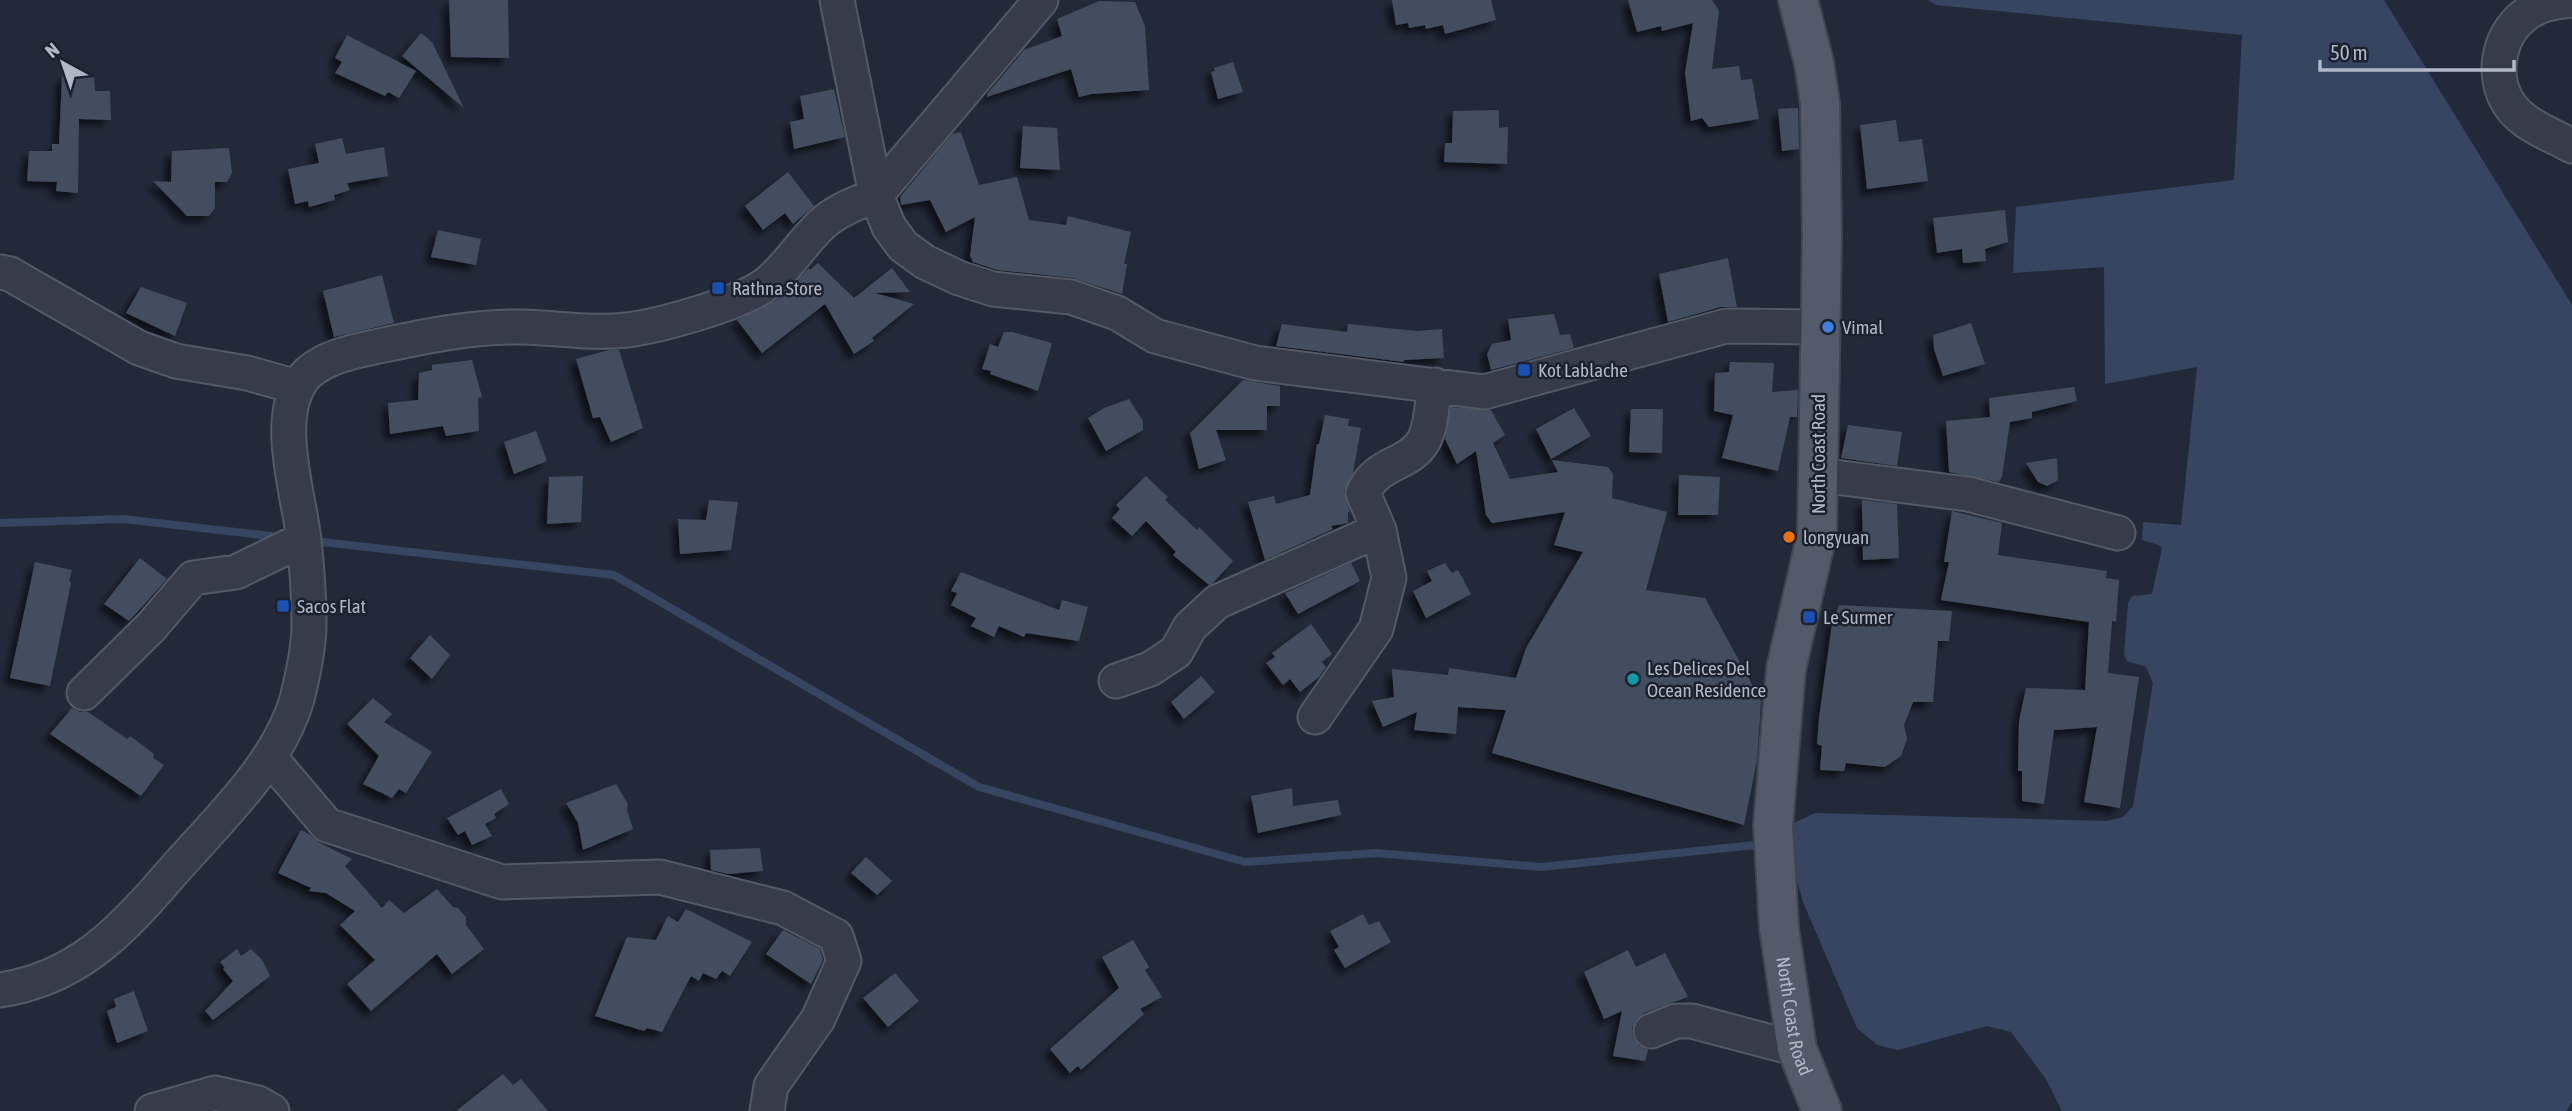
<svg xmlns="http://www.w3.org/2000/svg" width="2572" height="1111" viewBox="0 0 2572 1111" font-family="'Asap Condensed',sans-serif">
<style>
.water{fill:#364560}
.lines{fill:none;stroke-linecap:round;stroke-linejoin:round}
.stream{stroke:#364560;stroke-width:8}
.building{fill:#434d5e;filter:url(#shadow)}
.minor-casing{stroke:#535a67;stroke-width:37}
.major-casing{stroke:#3f4553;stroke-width:42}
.minor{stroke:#363c4a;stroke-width:33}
.major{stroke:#535b6a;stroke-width:38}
.transit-dot{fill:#1a4fb4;stroke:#1b212e;stroke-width:2.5}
.shop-dot{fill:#3f7fe0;stroke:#1b212e;stroke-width:2.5}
.food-dot{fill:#e8710a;stroke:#1b212e;stroke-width:2.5}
.culture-dot{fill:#0f9aa8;stroke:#1b212e;stroke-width:2.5}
.labels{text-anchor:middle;stroke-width:5;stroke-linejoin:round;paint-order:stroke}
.poi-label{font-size:19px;fill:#b0b7c6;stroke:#1b212e;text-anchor:start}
.street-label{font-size:19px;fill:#b0b7c6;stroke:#1b212e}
</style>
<defs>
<filter id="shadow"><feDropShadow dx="-6" dy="6" stdDeviation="3.5" flood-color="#0009"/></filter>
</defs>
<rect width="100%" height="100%" fill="#222a39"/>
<path class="water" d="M1928,0h456l188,305v797l-6,9h-504l-16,-32 -35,-47 -24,-6 -89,24 -21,-5 -20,-17 -54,-126 -17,-60 6,-18 23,-11 292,8 16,-4 10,-11 20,-123 -7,-16 -19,-6 -3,-7 4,-51 4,-7 20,-2 10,-46 -3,-3 -17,-5 1,-18 38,3 16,-158 -92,17 -1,-117 -91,6 3,-66 218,-27 8,-145 -306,-30z"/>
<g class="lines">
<path class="stream" d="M0,523l123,-4 156,18
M313,541l301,34 365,212 266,75 131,-9 165,14 224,-23"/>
</g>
<path class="building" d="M449,0h59l1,58 -58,-1z
M1392,0h99l5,20 -51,14 -2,-9 -17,4 -1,-4 -16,3 -1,-5 -12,2z
M1628,0h84l7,11 -7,58 27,-3 2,14 11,-1 7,40 -50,8 -7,-9 -11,3 -6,-48 8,-50 -31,8 -1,-5 -24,6z
M1099,1l36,1 10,24 4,64 -57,4 -13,3 -8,-28 -84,28v-3l37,-44 38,-14 -5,-17z
M421,33l11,9 32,66 -62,-52z
M347,35l69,36 -17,27 -11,-6 -3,4 -50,-23 7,-11 -7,-4z
M1233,62l10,30 -25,7 -7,-27 4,-1 -1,-3z
M94,75l1,16h15l1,29 -32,-1 -1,74 -22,-2 1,-9 -30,-1 2,-30h23v-7h7l3,-68z
M834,89l11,48 -51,12 -4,-27 14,-3 -4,-23z
M1798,108l1,41 -17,2 -4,-42z
M1499,110v18l9,-1 -1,37 -63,-2 1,-19h7l1,-32z
M1896,120l3,22 23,-3 6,42 -61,8 -7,-64z
M1023,126l34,2 3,42 -40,-2z
M961,132l18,53 38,-8 12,43 37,5 2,-9 63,16 -7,32h3l-5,30 -49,-16 -76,-8 -24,-8 -3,-6 5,-39 -29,15 -16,-32 -29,5 -1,-8 52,-63z
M342,138l4,16 38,-7 4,29 -41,7 3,7 -16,5 1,5 -26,7 -1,-6 -13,3 -7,-35 31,-6 -4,-19z
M229,148l3,25 -5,9h-12v26l-6,8h-22l-34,-35 18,1 1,-31z
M788,172l26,34 -21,18 -8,-11 -22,17 -18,-24z
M2005,210l3,32 -23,7 1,12 -23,2 -1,-14 -25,4 -4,-35z
M438,230l43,9 -5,26 -45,-8z
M1728,258l9,49h-16l-53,15 -9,-48z
M818,263l36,35 38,-30 18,24 -35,1 39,11 -42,34 2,3 -20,13 -29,-50 -63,49 -25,-33 40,-20 32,-32 1,2z
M382,275l12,48 -60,14 -11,-46z
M141,287l46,16 -12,33 -49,-23z
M1554,314l6,21 10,-1 4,14 -83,22 -4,-16 5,-10 19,-4 -3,-21z
M1971,323l14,41 -42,12 -9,-27 -1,-14z
M1282,324l65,8 1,-8 69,7 25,-2 2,29 -40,2v2l-128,-16z
M1004,332h8l40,11 -14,48 -48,-17 1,-3 -9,-2 8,-25 8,3z
M609,350h10l24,78 -32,14 -11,-25 -7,1 -17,-59z
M472,360l10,37 -4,1 1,33 -33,5 -3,-10 -53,8 -2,-31 30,-3 1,-27 13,-3v-5z
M1730,362l44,1 -2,29 26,-2 -1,27h-7l-12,54 -56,-13 11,-43 -19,-4 1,-38 14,-1z
M1243,380l37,6v20h-13v24h-51l10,30 -27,9 -9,-36z
M2074,387l3,14 -45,11v6l-22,4 -8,55 -3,5 -50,-10 -3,-51 44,-4 -1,-19z
M1129,399l14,22v9l-37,21 -18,-33 16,-10z
M1451,407l40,3 14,25 -12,8 17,36 48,-7 -6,-12 56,7 5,7 -1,24 55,14 -21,78 59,8 56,103 -4,59 -13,65 -252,-72 14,-43 -48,-3 -2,27 -42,-4 3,-18 -34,15 -11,-26 22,-4 -2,-28 56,6 1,-7 67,10 10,-30 57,-96 -29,-7 11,-33 -73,11 -6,-8 -10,-64 -19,13 -12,-25z
M1574,408l17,28 -40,23 -15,-30z
M1631,409h32l-1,44 -33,-1z
M1325,415l24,4 -1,7 13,2 -8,45 -9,18 6,21h-2v11l-17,3 2,3 -68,31 -17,-58 26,-6 2,8 34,-9 7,-51h2z
M1848,425l54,7 -5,34 -56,-8z
M536,431l11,30 -33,13 -10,-32z
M2057,458l1,22 -11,6 -9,-4 -12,-19z
M1679,475l41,2 -2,38h-40z
M583,476l-2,46 -34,2 2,-47z
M1146,476l22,21 -3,3 32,30 2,-3 34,34 -20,22 -4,2 -36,-30 3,-3 -30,-31 -14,15 -20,-18 8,-9 -4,-4z
M709,500l29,2 -7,48 -51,4 -2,-35 28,1z
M1862,500l35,4 2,54 -36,2z
M1952,511l50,12 -4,32 109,16 -1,7 13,2 -3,42 -4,-1 -4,52 31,4 -19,131 -36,-6 13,-75 -43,3 -10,74 -22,-3v-30h-4l1,-50 7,-33 59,2 4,-68 -148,-22 8,-38h-5z
M140,558l27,21 -38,42 -25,-17z
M35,562l37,8 -3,11 2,2 -21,103 -40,-8z
M1351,563l9,18 -62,33 -13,-21z
M1445,563l7,10 6,-3 13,24 -45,24 -13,-27 19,-10 -5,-10z
M961,572l98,38 3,-10 26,7 -9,34 -53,-8 -2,4 -25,-11 -5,11 -23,-11 5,-8 -25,-13 6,-12 -6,-2z
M1839,605l113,6 -3,30h-11l-5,61h-20l-9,23 3,14 -6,17 -16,11 -39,-4 -2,8 -24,-1 2,-24 -5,-2 2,-26 13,-94z
M1311,624l21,30 -10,8 4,5 -7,10 -19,15 -10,-13 -7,6 -17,-22 9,-6 -3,-4z
M430,635l20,20 -18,24 -22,-21z
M1201,676l14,16 -31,27 -13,-17z
M373,698l19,16 -8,8 48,30 -26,41 -7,-4 -7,9 -29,-14 16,-28 -32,-32z
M72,708l8,4h8l39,27 3,-3 24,18 -1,4 11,7 -23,31 -91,-62z
M616,784l12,20 -1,6 6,19 -50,21 -5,-27 -12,-20z
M1292,788l1,18 45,-6 3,15 -83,18 -7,-37z
M501,789l8,15 -15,10 2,4 -11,6 7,12 -20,9 -7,-14 -7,4 -11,-17z
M301,830l8,4 11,9 32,16 -7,7 37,42 7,-8 15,13 33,-24 16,18 5,1 8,9v8l18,24 -32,25 -15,-20 -66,57 -24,-27 28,-24 -35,-35 15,-14 -29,-18 -17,-2 2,-3 -33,-15z
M760,848l3,23 -35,3 -17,-4 -1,-20z
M866,857l26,24 -15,14 -26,-22z
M686,909l66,33 -22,34 -8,-5 -6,8 -13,-6 -4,8 -8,-5 -29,56 -15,-4 -3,3 -49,-15 32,-79 29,3 12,-24 10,6z
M1363,914l6,11 10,-4 12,21 -46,26 -11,-18 5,-3 -9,-16z
M783,930l37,19 3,11 -12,24 -45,-30z
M1133,940l16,27 -4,3 17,27 -22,12 4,5 -63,56 -3,-4 -8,7 -20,-24 69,-61 -17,-31z
M237,949l4,7 10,-7 12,12 7,15 -57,44 -8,-9 28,-30 -10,-12 2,-1 -5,-6z
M1628,950l8,17 29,-14 23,44 -44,16 -8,7 -4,8 1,9 6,9 9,4 -3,11 -32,-5 9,-45 -18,8 -20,-47z
M895,973l24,28 -31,26 -25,-29z
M134,991l14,40 -31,12 -10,-32 9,-4 -2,-8z
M503,1074l10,11 8,-6 27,32h-92z"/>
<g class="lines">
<defs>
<path id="minor" d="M837,0l39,195 13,32 14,19 22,16 34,16 34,11 78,8 46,16 38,23 100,27 229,29 242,-66 93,1
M2571,0c-16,2 -33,4 -46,15 -28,21 -35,65 -13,93 14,18 40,27 60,38
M0,272l10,2 129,74 37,13 71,12 50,14
M1819,475l149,19 150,39
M1116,681l34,-12 26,-17 14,-25 27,-25 162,-72
M84,693l67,-66 42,-49 43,-6 68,-33
M1315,717l61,-88 13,-51 -10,-48 -16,-37c14,-32 47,-27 61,-53 8,-15 8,-39 11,-55
M271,759l56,66 175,57 158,-5 123,31 53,28 8,25 -26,58 -47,67 -4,25
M0,990c75,-11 120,-57 168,-113 45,-52 110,-111 129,-178 6,-24 12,-51 12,-75 0,-28 -2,-56 -5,-84 -5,-46 -34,-130 4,-167 19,-17 47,-22 71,-27 47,-10 95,-20 144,-19 35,1 69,7 104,3 32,-4 112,-26 138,-45 20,-14 38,-44 57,-61 15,-14 36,-21 54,-29l165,-195
M1651,1031l25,-10h16l105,28
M152,1111l63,-18 43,10 14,8"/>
<g id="major">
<path id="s1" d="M1798,0l16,63 6,40 2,133 -5,298 -31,135 -13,157 6,102 18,121 25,62"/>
</g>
</defs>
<use href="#minor" class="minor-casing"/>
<use href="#major" class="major-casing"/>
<use href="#minor" class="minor"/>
<use href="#major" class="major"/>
</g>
<g class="transit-dot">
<rect x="711" y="281" width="14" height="14" rx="3.5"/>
<rect x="1517" y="363" width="14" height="14" rx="3.5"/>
<rect x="276" y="599" width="14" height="14" rx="3.5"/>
<rect x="1802" y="610" width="14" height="14" rx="3.5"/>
</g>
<circle class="shop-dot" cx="1828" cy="327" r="7"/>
<circle class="food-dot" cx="1789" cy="537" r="7"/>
<circle class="culture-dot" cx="1633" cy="679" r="7"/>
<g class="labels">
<g class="poi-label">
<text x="732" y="295">Rathna Store</text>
<text x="1842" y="334">Vimal</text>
<text x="1538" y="377">Kot Lablache</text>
<text x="1803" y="544">longyuan</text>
<text x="297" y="613">Sacos Flat</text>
<text x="1823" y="624">Le Surmer</text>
<text x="1647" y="675">Les Delices Del<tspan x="1647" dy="22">Ocean Residence</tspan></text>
</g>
<g class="street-label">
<text transform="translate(1818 454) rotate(-90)" y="7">North Coast Road</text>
<text dy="7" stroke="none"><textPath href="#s1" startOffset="1024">North Coast Road</textPath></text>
</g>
</g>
<g transform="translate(63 63) rotate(320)" stroke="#1b212e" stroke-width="5" paint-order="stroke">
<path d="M0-5L12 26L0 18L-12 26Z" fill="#b0b7c6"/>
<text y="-10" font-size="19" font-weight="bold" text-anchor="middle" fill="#b0b7c6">N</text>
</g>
<path d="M2320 60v10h194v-10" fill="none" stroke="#b0b7c6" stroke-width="3.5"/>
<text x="2330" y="60" font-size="21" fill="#b0b7c6" stroke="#1b212e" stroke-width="5" paint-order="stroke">50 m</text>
</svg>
